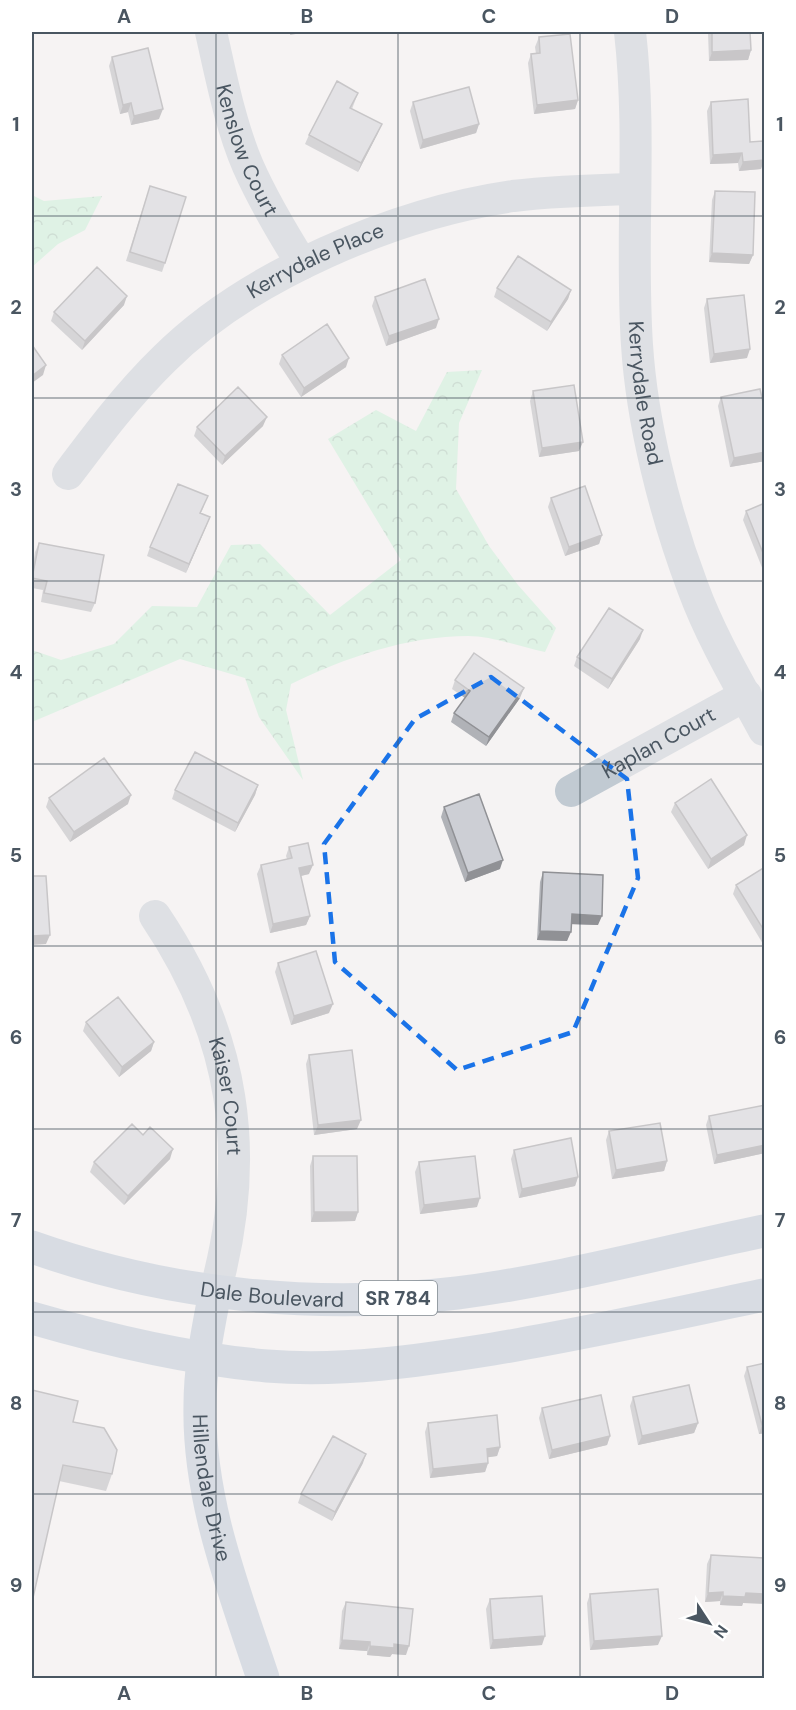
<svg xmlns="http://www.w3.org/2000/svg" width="796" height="1710" viewBox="0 0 796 1710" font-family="'DM Sans',sans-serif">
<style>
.forest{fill:url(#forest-crowns)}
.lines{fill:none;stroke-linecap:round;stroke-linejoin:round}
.minor{stroke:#c1cad2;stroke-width:32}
.major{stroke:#b3c2d1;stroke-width:33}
.wall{fill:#b0b2b7}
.shaded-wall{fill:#909195}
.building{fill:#cdcfd5;stroke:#909195;stroke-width:1.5}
.marked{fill:none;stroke:#1a73e8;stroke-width:4.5;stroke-dasharray:12 8;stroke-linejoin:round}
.grid{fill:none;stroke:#4a5661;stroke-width:1.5;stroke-opacity:0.55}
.labels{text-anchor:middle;stroke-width:4.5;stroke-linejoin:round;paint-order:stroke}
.shield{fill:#fff;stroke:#808990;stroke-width:1.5}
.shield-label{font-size:20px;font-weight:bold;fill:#4a5661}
.street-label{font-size:21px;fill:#4a5661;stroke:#fff}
.neatline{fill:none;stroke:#4a5661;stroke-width:2}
.grid-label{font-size:20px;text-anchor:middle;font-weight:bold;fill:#4a5661}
</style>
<defs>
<pattern id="forest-crowns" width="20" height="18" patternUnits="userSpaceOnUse" patternTransform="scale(1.5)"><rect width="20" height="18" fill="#c3f1d5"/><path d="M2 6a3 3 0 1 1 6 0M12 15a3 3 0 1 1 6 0" fill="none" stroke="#a0c6b0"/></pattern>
</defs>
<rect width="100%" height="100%" fill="#f5f3f3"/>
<path class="forest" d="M32,195l12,6 58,-5 -17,34 -27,14 -26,23z
M482,370l-23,53 -3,66 33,57 29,39 38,43 -11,24c-24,-5 -53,-16 -77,-16 -61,0 -124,22 -177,48l-5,26 17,70 -44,-63 -14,-39 -65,-19 -148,63v-72l29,10 53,-16 38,-38 45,1 34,-62 29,-1 70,71 71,-55 -73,-121 48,-29 40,21 31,-59z"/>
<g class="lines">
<g class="minor">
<path id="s1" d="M211,32c10,44 19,92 37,134 15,34 34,66 54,98"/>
<path id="s2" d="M630,32c12,104 0,209 7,313 5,78 28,169 56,243 18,49 46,96 71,142"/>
<path id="s3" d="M68,474c30,-40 60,-80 96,-115 84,-84 232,-146 349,-163 41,-5 81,-6 122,-7"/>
<path id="s4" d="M571,791l175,-96"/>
<path id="s5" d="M155,916c80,119 98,238 60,376"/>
</g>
<g class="major">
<path id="s6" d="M32,1247c136,48 282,63 425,46 103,-13 206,-41 307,-62"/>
<path id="s7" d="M215,1292c-7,38 -15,74 -15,113 -2,95 34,185 63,273"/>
<path d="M32,1318c76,22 155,41 235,48 76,6 151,-5 226,-17 91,-15 181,-35 271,-54"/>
</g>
</g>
<path class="wall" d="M708,32h42l1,18 -3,10 -39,1z
M539,37l39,63 -3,9 -41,5 -6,-51 3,-9h5l-1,-7z
M112,57l47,62 -28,6 -3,-13 -8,2 -11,-48z
M358,93l-6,16 26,24 -20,39 -53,-28 4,-9z
M413,102l66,22 -3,9 -56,16 -10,-38z
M711,102l39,40 14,18 -3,9 -22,2 -1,-8 -28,1 -3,-53z
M715,191l38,64 -4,9 -40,-2 3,-62z
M147,195l18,68 -3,9 -36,-11z
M497,288l74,2 -3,9 -21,32 -53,-34z
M375,297l61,31 -50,18 -14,-40z
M707,299l40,59 -37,5 -6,-55z
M124,305l-42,45 -31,-29 3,-9z
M282,355l64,12 -45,30 -22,-33z
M533,391l46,60 -40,6 -9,-56z
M721,397l44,14v50l-35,6 -12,-61z
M263,426l-41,39 -28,-29 3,-9z
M551,498l51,37 -3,9 -34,12 -17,-49z
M765,503v72l-22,-55 3,-9z
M204,506l-3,7 9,4 -24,56 -39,-17 3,-9z
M39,543l56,60 -4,9 -50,-10 2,-12 -11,-2v-15l3,-21z
M640,639l-32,50 -34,-23 3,-9z
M455,680l65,18 -34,48 -35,-24 3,-9 11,-15 -13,-9z
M258,785l-3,10 -20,37 -63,-33 3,-9z
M49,798l79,6 -58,38 -24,-35z
M675,803l69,42 -36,24 -37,-57z
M444,807l56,62 -35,13 -24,-65z
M289,847l20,27 -8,2 9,40 -4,9 -36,8 -13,-59 4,-9 26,-6 -1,-3z
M765,867v76l-2,1 -30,-50 3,-9z
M543,872l55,53 -27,-1 -4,17 -30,-1 3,-58z
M278,963l51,50 -38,12 -16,-53z
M86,1022l68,20 -3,9 -32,26 -36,-46z
M309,1055l48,74 -43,6 -8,-71z
M765,1105v48l-51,11 -8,-39 3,-9z
M609,1131l58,30 -3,10 -52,8 -6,-39z
M143,1135l27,24 -46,46 -34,-33 4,-10z
M514,1150l64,27 -3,9 -56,12 -8,-39z
M313,1156l45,56 -3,9 -44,1 -1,-56z
M419,1162l58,45 -57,7 -5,-42z
M765,1363v70l-6,1 -15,-58 3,-9z
M633,1397l65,26 -4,10 -56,12 -8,-39z
M542,1408l68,28 -3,9 -58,14 -10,-41z
M73,1422l39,52 -6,17 -47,-10z
M428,1423l72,24 -3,9 -9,1v6l-3,9 -55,6 -5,-46z
M363,1463l-31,58 -34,-18 3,-9z
M711,1555l32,48 -1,3 -22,-1v-4l-15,1 2,-38z
M590,1594l68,51 -68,5 -3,-47z
M490,1599l52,46 -52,4 -4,-40z
M346,1602l60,53 -14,-1 -2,3 -23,-2v-4l-28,-2 3,-38z"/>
<path class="shaded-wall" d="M93,32h10l-11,2z
M291,32h16l-17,3z
M751,50l-3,10 -39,1 3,-9z
M578,100l-3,9 -41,5 3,-9z
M131,103l-3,9 -8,2 3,-9z
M163,109l-4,10 -28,6 3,-9z
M382,124l-4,9 -20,39 3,-9z
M479,124l-3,9 -56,16 3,-9z
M742,153l-4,10 -28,1 3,-9z
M764,160l-3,9 -22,2 4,-9z
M712,253l41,2 -4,9 -40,-2z
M571,290l-3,9 -21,32 4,-9z
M127,296l-3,9 -42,45 3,-9z
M439,319l-3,9 -50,18 3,-10z
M750,349l-3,9 -37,5 4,-9z
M349,358l-3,9 -45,30 3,-9z
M46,365l-3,10 -11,8v-7z
M267,417l-4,9 -41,39 3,-9z
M583,442l-4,9 -40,6 3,-9z
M765,452v9l-35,6 4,-9z
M210,517l-4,10 -20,46 3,-9z
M602,535l-3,9 -34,12 4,-9z
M643,630l-3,9 -32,50 4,-10z
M524,688l-4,10 -34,48 3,-9z
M258,785l-3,10 -20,37 3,-9z
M131,795l-3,9 -58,38 4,-10z
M747,835l-3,10 -36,24 3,-10z
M503,860l-3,9 -35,13 3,-9z
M313,865l-4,9 -13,3 3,-9z
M572,914l30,2 -4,9 -30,-1z
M310,916l-4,9 -36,8 3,-9z
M540,931l31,1 -4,9 -30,-1z
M50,935l-4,9 -14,1v-9z
M333,1004l-4,9 -38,12 3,-9z
M154,1042l-3,9 -32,26 3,-10z
M361,1120l-4,9 -43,6 4,-10z
M765,1145v8l-51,11 3,-9z
M173,1149l-3,10 -46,46 4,-9z
M667,1161l-3,10 -52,8 4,-9z
M578,1177l-3,9 -56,12 3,-9z
M480,1198l-3,9 -57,7 4,-9z
M314,1212h44l-3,9 -44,1z
M698,1423l-4,10 -56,12 4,-9z
M762,1425h3v8l-6,1z
M610,1436l-3,9 -58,14 3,-9z
M500,1447l-3,9 -14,2 4,-9z
M366,1454l-3,9 -31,58 3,-9z
M488,1463l-3,9 -55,6 3,-9z
M723,1592l-3,9 -15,1 3,-9z
M746,1593l19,1v10l-22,-1 -1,3 -22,-1 3,-9z
M545,1636l-3,9 -52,4 3,-9z
M662,1636l-4,9 -68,5 4,-9z
M342,1640l28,2 -3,9 -28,-2z
M394,1644l15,2 -3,9 -14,-1 -2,3 -23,-2 3,-9z"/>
<path class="building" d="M712,32h38l1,18 -39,2z
M570,34l8,66 -41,5 -6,-51 9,-1 -1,-16z
M148,48l15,61 -29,7 -3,-13 -8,2 -11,-48z
M337,81l21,12 -8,15 32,16 -21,39 -52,-28z
M469,87l10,37 -56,16 -10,-38z
M748,99l2,43 13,-1 1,19 -21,2 -1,-9 -29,2 -2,-53z
M150,186l36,11 -21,66 -35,-11z
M715,191l40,1 -2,63 -41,-2z
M518,256l53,34 -20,32 -54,-34z
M97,267l30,29 -42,45 -31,-29z
M425,279l14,40 -50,17 -14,-39z
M744,295l6,54 -36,5 -7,-55z
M327,324l22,34 -45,30 -22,-33z
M32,345l14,20 -14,11z
M574,385l9,57 -41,6 -9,-57z
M238,387l29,30 -42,39 -28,-29z
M760,389l5,22v41l-31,6 -13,-61z
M178,484l30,12 -8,17 10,4 -21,47 -39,-17z
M585,486l17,49 -33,12 -18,-49z
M765,503v55l-19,-47z
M39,543l65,12 -9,48 -51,-10 3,-12 -15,-3z
M609,608l34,22 -31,49 -35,-22z
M474,653l50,35 -35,49 -35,-24 16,-22 -15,-11z
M195,752l63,33 -20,38 -63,-33z
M104,758l27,37 -57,37 -25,-34z
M711,779l36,56 -36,24 -36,-56z
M479,794l24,66 -35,13 -24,-66z
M308,843l5,22 -14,3 11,48 -37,8 -12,-59 31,-7 -3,-11z
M765,867v65l-29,-47z
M543,872l60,3 -1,41 -30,-2 -1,18 -31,-1z
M32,876h14l4,59 -18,1z
M316,951l17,53 -39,12 -16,-53z
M118,997l36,45 -32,25 -36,-45z
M352,1050l9,70 -43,5 -9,-70z
M765,1105v40l-48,10 -8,-39z
M660,1123l7,38 -51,9 -7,-39z
M132,1124l11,11 7,-8 23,22 -45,47 -34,-34z
M571,1138l7,39 -56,12 -8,-39z
M313,1156h44l1,56h-44z
M475,1156l5,42 -56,7 -5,-43z
M765,1363v62h-3l-15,-58z
M689,1385l9,38 -56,13 -9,-39z
M32,1390l46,11 -5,21 31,6 13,22 -5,24 -49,-9 -31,137z
M601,1395l9,41 -58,14 -10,-42z
M497,1415l3,32 -13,2 1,14 -55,6 -5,-46z
M333,1436l33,18 -31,58 -34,-18z
M711,1555l54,3v36l-19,-1 -1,4 -22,-1v-4l-15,1z
M658,1589l4,47 -68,5 -4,-47z
M542,1596l3,40 -52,4 -3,-41z
M346,1602l67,7 -4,37 -15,-2v4l-24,-2v-4l-28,-2z"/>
<path d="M0 0H796V1710H0ZM491,677l136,102 11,99 -65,154 -116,38 -122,-108 -11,-118 91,-125z" fill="#f5f3f3" fill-opacity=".55" fill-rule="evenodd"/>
<path class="marked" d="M491,677l136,102 11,99 -65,154 -116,38 -122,-108 -11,-118 91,-125z"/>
<path class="grid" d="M216,32v1646M398,32v1646M580,32v1646M32,216h732M32,398h732M32,581h732M32,764h732M32,946h732M32,1129h732M32,1312h732M32,1494h732"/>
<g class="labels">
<rect class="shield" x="359" y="1281" width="78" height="34" rx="4.5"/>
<g class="shield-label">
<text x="398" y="1305">SR 784</text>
</g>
<g class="street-label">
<text dy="7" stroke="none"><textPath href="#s1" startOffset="124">Kenslow Court</textPath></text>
<text dy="7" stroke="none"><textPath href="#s3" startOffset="332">Kerrydale Place</textPath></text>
<text dy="7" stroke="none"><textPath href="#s2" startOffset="362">Kerrydale Road</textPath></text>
<text dy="7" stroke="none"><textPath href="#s4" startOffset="100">Kaplan Court</textPath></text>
<text dy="7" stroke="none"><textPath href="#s5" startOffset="196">Kaiser Court</textPath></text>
<text dy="7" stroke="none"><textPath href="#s6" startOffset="246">Dale Boulevard</textPath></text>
<text dy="7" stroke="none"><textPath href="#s7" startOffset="198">Hillendale Drive</textPath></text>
</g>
</g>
<rect width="796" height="1710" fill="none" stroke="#ffffff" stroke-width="66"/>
<g transform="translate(709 1623) rotate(126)" stroke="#ffffff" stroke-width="4.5" paint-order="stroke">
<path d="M0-4.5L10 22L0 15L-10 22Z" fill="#4a5661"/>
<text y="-9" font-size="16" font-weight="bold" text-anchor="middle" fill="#4a5661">N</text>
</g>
<rect x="33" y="33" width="730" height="1644" class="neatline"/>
<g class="grid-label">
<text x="124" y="23">A</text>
<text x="307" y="23">B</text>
<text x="489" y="23">C</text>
<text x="672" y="23">D</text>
<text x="16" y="131">1</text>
<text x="780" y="131">1</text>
<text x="16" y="314">2</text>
<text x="780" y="314">2</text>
<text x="16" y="496">3</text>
<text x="780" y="496">3</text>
<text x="16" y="679">4</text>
<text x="780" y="679">4</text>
<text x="16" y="862">5</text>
<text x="780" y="862">5</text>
<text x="16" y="1044">6</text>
<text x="780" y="1044">6</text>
<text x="16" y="1227">7</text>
<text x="780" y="1227">7</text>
<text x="16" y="1410">8</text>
<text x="780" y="1410">8</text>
<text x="16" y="1592">9</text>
<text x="780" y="1592">9</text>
<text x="124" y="1700">A</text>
<text x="307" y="1700">B</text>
<text x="489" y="1700">C</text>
<text x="672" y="1700">D</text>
</g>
</svg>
